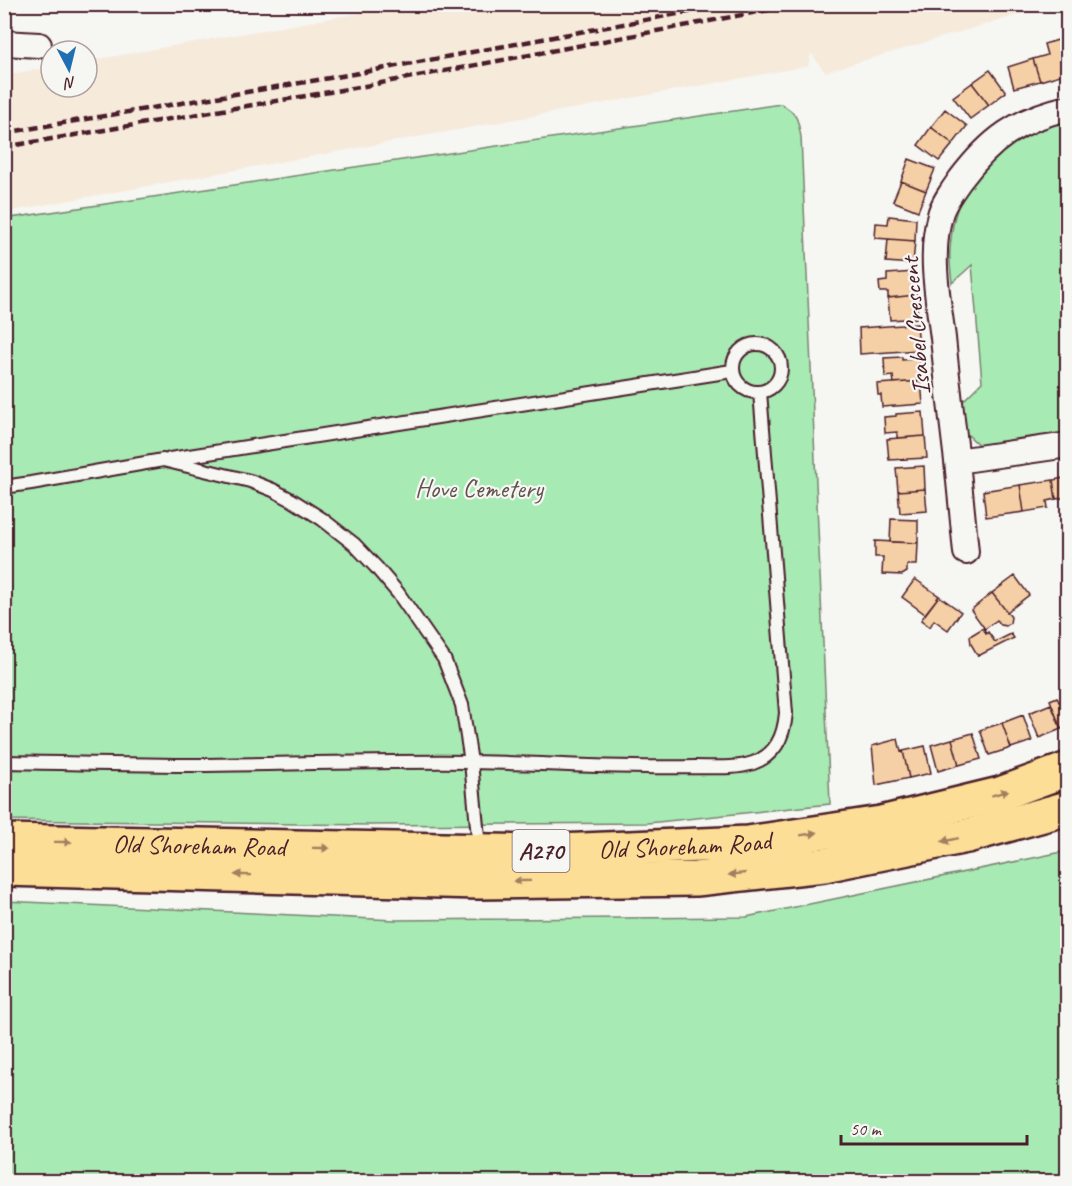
<svg xmlns="http://www.w3.org/2000/svg" width="1072" height="1186" viewBox="0 0 1072 1186" font-family="Caveat,sans-serif">
<style>
.built{fill:#f6eadb}
.green{fill:#a7eab4;stroke:#788470;stroke-width:1.5}
.building{fill:#f5cfa5;stroke:#4a1f2b;stroke-width:1.5}
.lines{fill:none;stroke-linecap:round;stroke-linejoin:round}
.lane-casing{stroke:#4a1f2b;stroke-width:16}
.street-casing{stroke:#4a1f2b;stroke-width:28}
.primary-casing{stroke:#4a1f2b;stroke-width:38}
.lane{stroke:#f6f6f2;stroke-width:12}
.street{stroke:#f6f6f2;stroke-width:24}
.primary{stroke:#fdde96;stroke-width:33}
.rail{stroke:#4a1f2b;stroke-width:4.5;stroke-dasharray:9 4.5;stroke-linecap:butt}
.oneway{fill:#a47e60}
.labels{text-anchor:middle;stroke-width:4.5;stroke-linejoin:round;paint-order:stroke}
.shield{fill:#f6f6f2;stroke:#7e6067;stroke-width:1.5}
.shield-label{font-size:24px;font-weight:bold;fill:#4a1f2b}
.street-label{font-size:26px;fill:#4a1f2b;stroke:#f6f6f2}
.park-label{font-size:26px;fill:#61524d;stroke:#f6f6f2}
</style>
<rect width="100%" height="100%" fill="#f6f6f2"/>
<filter id="ink" filterUnits="userSpaceOnUse"><feTurbulence type="fractalNoise" baseFrequency=".0167" numOctaves="2"/><feDisplacementMap in="SourceGraphic" scale="12" xChannelSelector="R" yChannelSelector="G"/><feConvolveMatrix kernelMatrix="1 2 1 2 8 2 1 2 1" color-interpolation-filters="sRGB"/></filter>
<g filter="url(#ink)">
<path class="built" d="M406,5v-1l645,1 -226,67 -14,-19 -3,13 -803,146v-137l46,-8v20h36v-26z"/>
<path class="green" d="M781,104c16,9 17,15 20,33l29,667 -182,19 -278,2 -365,-5 -1,-601z
M1067,118v318l-84,13 -16,-15 -7,-30 22,-22 -10,-117 -20,18c-1,-11 -3,-22 -2,-33 1,-14 3,-32 9,-45 12,-31 47,-64 78,-77 10,-4 20,-7 30,-10z
M1067,851v330h-1062v-280l389,19 352,-3z"/>
<path class="building" d="M1058,40l9,33 -27,8 -7,-22 14,-4 -3,-11z
M1033,59l7,22 -26,7 -6,-21z
M990,70l16,22 -17,13 -17,-22z
M972,83l17,22 -19,14 -17,-22z
M945,109l22,17 -14,18 -22,-17z
M931,127l22,17 -14,17 -21,-16z
M909,159l26,10 -9,22 -25,-10z
M901,181l25,10 -8,20 -25,-10z
M889,216l27,3 -1,22 -40,-3 1,-15 12,1z
M888,239l27,2 -2,23 -27,-2z
M915,272l1,23 -28,3v-6h-8l-1,-10 8,-1v-7z
M916,295l2,23 -28,2 -2,-22z
M917,324l2,26 -59,4 -1,-26z
M902,357v3l17,-1 2,22 -27,2 -1,-7 -8,1 -1,-19z
M921,381l2,23 -41,3 -1,-12h-3l-1,-11z
M923,412l2,24 -28,2v-6l-12,1 -1,-16 12,-1v-2z
M925,436l2,22 -38,2 -2,-21z
M924,466l1,23 -27,2 -2,-23z
M1064,478l3,19 -11,2 -3,-19z
M1053,480l3,19 -9,2 1,7 -24,4 -4,-27z
M1020,485l4,27 -38,5 -3,-26z
M925,489l2,22 -27,2 -2,-22z
M891,519l27,1v23l-28,-1z
M875,541l43,2 -1,22h-10v7l-5,3 -20,-1 1,-17h-8z
M1015,576l14,19 -22,17 -15,-19z
M915,579l24,17 -14,18 -23,-17z
M992,593l19,24 -1,6 -4,3 -5,-1 -4,-5 -12,9 -14,-19z
M939,596l22,16 -13,18 -14,-10 -4,7 -9,-7z
M983,628l3,6 2,-2 7,10 16,-8 3,4 -36,18 -7,-12 -1,-8z
M1057,697l2,5 9,-4v29l-7,2 -11,-29z
M1051,704l10,25 -22,9 -10,-25z
M1023,715l9,26 -21,7 -9,-25z
M1002,723l9,25 -22,7 -9,-25z
M973,733l8,26 -22,6 -7,-26z
M898,739l3,13 2,-1 6,27 -33,7 -4,-39z
M952,739l7,26 -21,6 -7,-26z
M925,746l6,27 -22,5 -6,-27z"/>
<g class="lines">
<defs>
<path id="lane" d="M733 368a24 24 0 1 1 48 0a24 24 0 1 1-48 0Z
M170,459l562,-88
M4,487l27,-4 132,-23 87,21 23,9 19,10 30,19 32,25 22,23 22,26 46,66 18,46 9,57 8,86
M4,762c66,1 131,3 196,3 91,-1 181,-4 272,-3 74,1 149,7 223,5 18,0 41,2 58,-4 23,-8 31,-27 33,-50l-26,-321"/>
<path id="street" d="M4,43l35,2
M1068,108c-50,11 -78,32 -108,72 -7,10 -17,23 -20,35 -11,40 -2,83 3,123 4,41 9,82 14,123l111,-16
M957,461l9,91"/>
<g id="primary">
<path id="s1" d="M4,841l531,11 213,-9 133,-20 119,-29 68,-25"/>
<path d="M4,869l474,13 218,-3 128,-14 143,-29 101,-28"/>
</g>
</defs>
<use href="#lane" class="lane-casing"/>
<use href="#street" class="street-casing"/>
<use href="#primary" class="primary-casing"/>
<use href="#lane" class="lane"/>
<use href="#street" class="street"/>
<use href="#primary" class="primary"/>
<path class="rail" d="M4,133l355,-60 372,-69
M4,147l361,-61 435,-82"/>
</g>
<defs><path id="oneway-solid" d="M-6-.8H1V-3.2L6.5 0L1 3.2V.8H-6Z" transform="scale(1.5)"/></defs>
<g class="oneway">
<use href="#oneway-solid" transform="translate(1000 793) rotate(-17)"/>
<use href="#oneway-solid" transform="translate(809 834) rotate(-9)"/>
<use href="#oneway-solid" transform="translate(950 840) rotate(168)"/>
<use href="#oneway-solid" transform="translate(63 842) rotate(1)"/>
<use href="#oneway-solid" transform="translate(321 848) rotate(1)"/>
<use href="#oneway-solid" transform="translate(737 874) rotate(174)"/>
<use href="#oneway-solid" transform="translate(243 875) rotate(-179)"/>
<use href="#oneway-solid" transform="translate(522 881) rotate(179)"/>
</g>
</g>
<g class="labels">
<rect class="shield" x="512.5" y="830" width="57" height="42" rx="4.5"/>
<g class="shield-label">
<text x="541" y="859">A270</text>
</g>
<g class="street-label">
<text transform="translate(915 326) rotate(-95)" y="9">Isabel Crescent</text>
<text dy="9" stroke="none"><textPath href="#s1" startOffset="681">Old Shoreham Road</textPath></text>
<text dy="9" stroke="none"><textPath href="#s1" startOffset="195">Old Shoreham Road</textPath></text>
</g>
<g class="park-label">
<text x="479" y="497">Hove Cemetery</text>
</g>
</g>
<rect width="1072" height="1186" fill="none" stroke="#f6f6f2" stroke-width="24"/>
<rect x="12" y="12" width="1048" height="1162" fill="none" stroke="#4a1f2b" stroke-width="2" filter="url(#ink)"/>
<g transform="translate(69 69) rotate(173)"><circle r="28" fill="#f6f6f2" stroke="#b1a0a2" stroke-width="1.5"/>
<path d="M0-4.5L10 22L0 15L-10 22Z" fill="#1f6fb2"/>
<text y="-9" font-size="16" font-weight="bold" text-anchor="middle" fill="#4a1f2b">N</text>
</g>
<path d="M841 1135v9h186v-9" fill="none" stroke="#4a1f2b" stroke-width="3"/>
<text x="850" y="1135" font-size="18" fill="#4a1f2b" stroke="#f6f6f2" stroke-width="4.5" paint-order="stroke">50 m</text>
</svg>
